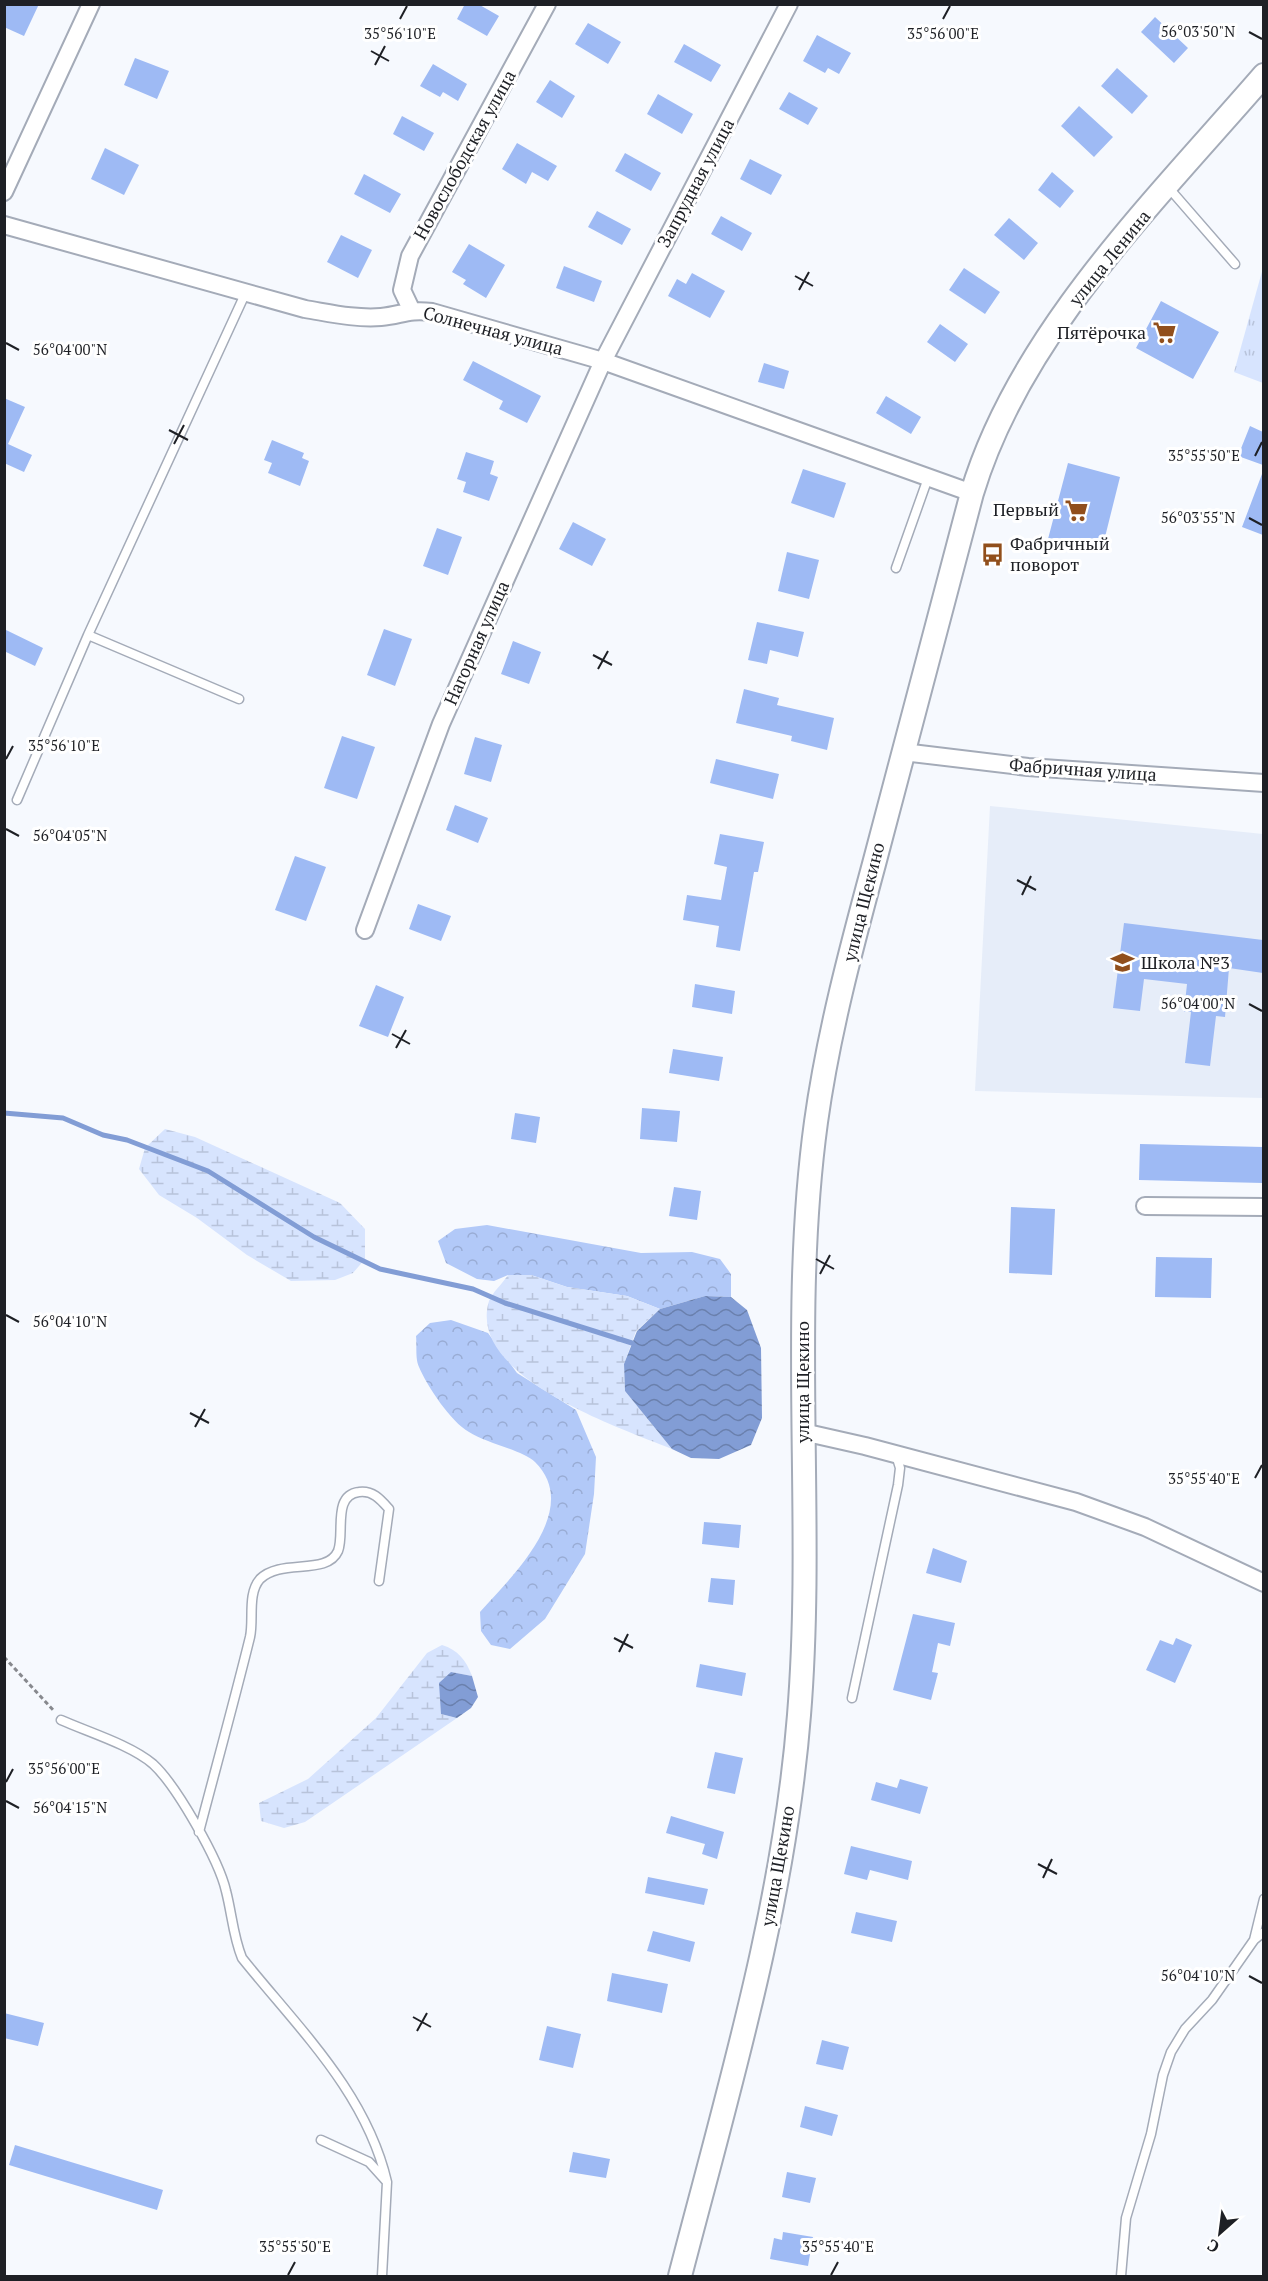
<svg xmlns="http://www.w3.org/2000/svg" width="1268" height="2281" viewBox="0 0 1268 2281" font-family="'PT Serif',serif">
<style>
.built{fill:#e6edf9}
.forest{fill:url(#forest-crowns)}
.wetland{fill:url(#wetland-marsh)}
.park{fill:url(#park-tufts)}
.water{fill:url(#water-waves)}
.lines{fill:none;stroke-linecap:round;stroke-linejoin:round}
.stream{stroke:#829dd5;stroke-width:5}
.building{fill:#9ebaf4}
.service-casing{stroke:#a4abb8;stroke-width:11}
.minor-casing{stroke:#a4abb8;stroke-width:20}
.secondary-casing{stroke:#a4abb8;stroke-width:26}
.path{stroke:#87898e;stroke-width:3;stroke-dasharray:4.5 3;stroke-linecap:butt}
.service{stroke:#fff;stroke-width:8}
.minor{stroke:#fff;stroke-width:16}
.secondary{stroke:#fff;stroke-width:22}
.ticks{fill:none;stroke:#1e2025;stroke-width:2}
.labels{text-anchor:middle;stroke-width:6;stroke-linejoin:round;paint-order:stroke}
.street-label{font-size:18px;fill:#1e2025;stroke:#fff}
.poi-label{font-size:18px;fill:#1e2025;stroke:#fff;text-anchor:end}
.ticks-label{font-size:15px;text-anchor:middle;fill:#1e2025;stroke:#fff;stroke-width:6;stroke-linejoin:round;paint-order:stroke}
</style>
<defs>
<pattern id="forest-crowns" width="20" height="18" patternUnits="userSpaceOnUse" patternTransform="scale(1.5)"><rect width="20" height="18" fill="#b2c9f8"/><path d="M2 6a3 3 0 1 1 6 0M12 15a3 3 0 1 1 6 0" fill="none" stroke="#99acd4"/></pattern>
<pattern id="wetland-marsh" width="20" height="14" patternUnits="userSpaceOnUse" patternTransform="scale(1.5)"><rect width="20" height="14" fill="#d7e4fe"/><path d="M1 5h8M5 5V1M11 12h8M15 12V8" fill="none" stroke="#b8c3da"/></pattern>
<pattern id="park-tufts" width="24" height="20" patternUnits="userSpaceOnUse" patternTransform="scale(1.5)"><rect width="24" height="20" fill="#d7e4fe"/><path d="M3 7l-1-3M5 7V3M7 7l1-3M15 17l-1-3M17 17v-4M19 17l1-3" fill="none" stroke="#b8c3da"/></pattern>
<pattern id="water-waves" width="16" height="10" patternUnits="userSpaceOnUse" patternTransform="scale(1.5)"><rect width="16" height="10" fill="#829dd5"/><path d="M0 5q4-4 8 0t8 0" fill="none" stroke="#6a80ad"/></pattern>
</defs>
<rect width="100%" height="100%" fill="#f6f9fe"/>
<path class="built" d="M990,806l273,28v264l-288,-7z"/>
<path class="forest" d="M487,1225l154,28 51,-1 28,7 11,15v23l-26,-1 -45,13 -33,-13 -60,-9 -36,-12h-23l-14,6 -17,-2 -31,-16 -8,-22 17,-12z
M451,1320l37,13 29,40 59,37 20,47 -2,37 -9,60 -40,65 -35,30 -19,-4 -10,-14 -1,-19c31,-35 103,-102 55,-150 -12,-12 -50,-19 -66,-30 -18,-10 -42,-46 -50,-65 -4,-8 -2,-22 -3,-31l14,-13z"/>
<path class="wetland" d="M165,1129l30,8 145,66 25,26v30l-12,14 -18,7 -44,1 -44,-26 -50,-37 -38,-23 -20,-26 6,-21z
M508,1275h23l36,12 60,9 33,13 -24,22 -12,33 1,27 47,58c-51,-21 -206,-72 -183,-148 3,-8 14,-18 19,-26z
M442,1645c16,5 24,15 30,31l-21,-4 -10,42 16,4 -152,104 -21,6 -23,-7 -2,-18 49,-24 68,-61 51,-65z"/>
<path class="park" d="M1263,268v115l-29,-11z"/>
<path class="water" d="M705,1296l26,1 16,13 14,38 1,70 -11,27 -32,14 -28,-1 -19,-9 -47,-58 -1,-27 13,-33 23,-22z
M451,1672l21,4 6,21 -7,11 -14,10 -16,-4 -2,-31z"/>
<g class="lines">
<path class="stream" d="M4,1113l59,5 40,17 24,5 81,31 106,66 66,32 93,20 32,14 127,40"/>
</g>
<path class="building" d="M4,4h35l-15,32 -20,-9z
M465,4h13l21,12 -12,20 -30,-17z
M1155,17l33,31 -14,15 -33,-31z
M588,23l33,19 -13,22 -33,-20z
M817,35l34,18 -12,21 -11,-6 -3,5 -22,-12z
M684,44l37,21 -10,17 -37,-20z
M135,58l34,13 -12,28 -33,-14z
M433,64l34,20 -9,17 -15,-9 -3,5 -20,-11z
M1117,68l31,28 -16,18 -31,-28z
M550,80l25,16 -13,22 -26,-16z
M789,92l29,16 -10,17 -29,-16z
M658,94l35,20 -11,20 -35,-20z
M1079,106l34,31 -19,20 -33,-31z
M402,116l32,17 -10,18 -31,-17z
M517,143l40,23 -9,15 -16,-9 -6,12 -24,-15z
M105,148l34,17 -15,30 -33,-16z
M625,153l36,20 -10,18 -36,-20z
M750,159l32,16 -11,20 -31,-16z
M1052,172l22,19 -14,17 -22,-18z
M364,174l37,20 -11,19 -36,-19z
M597,211l34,18 -9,16 -34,-18z
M721,216l31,17 -10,18 -31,-17z
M1009,218l29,25 -14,17 -30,-25z
M341,235l31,15 -14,28 -31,-16z
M469,244l36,21 -19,33 -23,-14 3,-4 -14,-8z
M564,266l38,15 -8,21 -38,-14z
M964,268l36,24 -15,22 -36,-24z
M692,273l33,18 -15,27 -42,-22 9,-17 9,5z
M1161,301l58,31 -26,47 -57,-31z
M940,324l28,20 -13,18 -28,-20z
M473,361l68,35 -14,27 -28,-14 4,-8 -40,-21z
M764,363l25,8 -5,18 -26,-7z
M886,396l35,21 -10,17 -35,-21z
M4,398l21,9 -17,37 24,11 -8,17 -20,-9z
M1250,426l13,6v33l-25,-9z
M272,440l32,13 -2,5 7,3 -9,25 -32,-13 4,-10 -8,-3z
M466,452l28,9 -4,13 8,3 -9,24 -26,-9 3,-10 -9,-3z
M1068,463l52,14 -19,76 -53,-14z
M803,469l43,14 -12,35 -43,-15z
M1262,474h1v61l-21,-8z
M573,522l33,17 -14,27 -33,-17z
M437,528l25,9 -14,38 -25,-9z
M787,552l32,8 -10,39 -31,-8z
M757,622l47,10 -6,25 -28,-7 -3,14 -19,-4z
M4,629l39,19 -8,18 -31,-15z
M384,629l28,10 -17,47 -28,-11z
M513,641l28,11 -12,32 -28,-10z
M744,689l35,9 -2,7 57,13 -7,32 -36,-9 1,-5 -56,-13z
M342,736l33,11 -18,52 -33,-11z
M475,737l27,8 -11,37 -27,-8z
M716,759l63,15 -6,25 -63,-16z
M455,805l33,13 -10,25 -32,-13z
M720,834l44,8 -6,30h-4l-14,79 -24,-4 3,-21 -36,-6 4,-25 34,5 6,-33 -13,-3z
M295,856l31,11 -20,54 -31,-11z
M418,904l33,12 -10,25 -32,-12z
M1124,923l139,17v33l-34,-5 -4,49 -9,-1 -6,50 -25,-3 6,-51h-7l3,-28 -43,-5 -4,32 -27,-3z
M695,984l40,7 -3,23 -40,-7z
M376,985l28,12 -16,40 -29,-11z
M673,1049l50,8 -4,24 -50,-8z
M642,1108l38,3 -3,31 -37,-3z
M515,1113l25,4 -4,26 -25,-4z
M1140,1144l123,3v36l-124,-3z
M674,1187l27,4 -4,29 -28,-4z
M1011,1207l44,2 -3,66 -43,-2z
M1156,1257l56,1 -1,40 -56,-1z
M704,1522l37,3 -2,23 -37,-4z
M933,1548l34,13 -6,22 -35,-10z
M711,1578l24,2 -2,25 -25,-3z
M913,1614l42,9 -5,23 -12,-3 -6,29 6,1 -7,27 -38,-10z
M1176,1638l16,7 -17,38 -29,-13 14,-30 13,5z
M700,1664l46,9 -4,23 -46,-9z
M715,1752l28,6 -8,36 -28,-6z
M900,1779l28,8 -8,27 -49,-14 5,-18 21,6z
M671,1816l53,16 -7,27 -15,-5 3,-10 -39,-11z
M851,1846l61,15 -4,19 -38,-10 -3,10 -23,-6z
M648,1877l60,12 -4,16 -59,-12z
M856,1912l41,9 -5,21 -41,-9z
M653,1931l42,11 -5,20 -43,-11z
M612,1973l56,11 -6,29 -55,-12z
M4,2013l40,10 -6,23 -34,-8z
M547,2026l34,8 -8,34 -34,-8z
M822,2040l27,7 -6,23 -27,-6z
M805,2106l33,9 -6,21 -32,-9z
M15,2145l148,45 -6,20 -148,-45z
M573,2152l37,7 -4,19 -37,-6z
M787,2172l29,6 -6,25 -28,-6z
M783,2232l30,5 -5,29 -38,-7 4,-21 8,2z"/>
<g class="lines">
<defs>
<path id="service" d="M1168,187l67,77
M896,568l32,-90
M88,635l151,64
M17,800l71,-165 158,-343
M852,1698l46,-213 2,-17 -4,-13
M61,1720c27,12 70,25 92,44 23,21 66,96 73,127 6,23 7,45 16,67 56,70 124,134 145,224
M199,1832c17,-65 35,-130 51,-195 4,-18 -3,-43 10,-58 21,-21 67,-3 78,-28 7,-17 -6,-56 21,-59 14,-2 22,8 30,17l-10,72
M1254,1940l10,-41
M321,2140l48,22 18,20 -5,94
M1121,2276l5,-58 25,-84 12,-59 8,-23 14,-23 27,-29 42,-60 10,-8"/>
<path id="minor" d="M4,192l87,-188
M4,225l301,84c25,4 50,10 76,8 21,-2 27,-8 51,-5l171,49 369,132
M411,309l-9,-19 8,-34 137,-252
M903,752l125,15 236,16
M365,930l76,-206 162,-363 186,-357
M1145,1206l119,1
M803,1432l62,14 211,56 69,25 119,56"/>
<path id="secondary" d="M680,2276c48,-185 104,-370 119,-561 16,-197 -10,-396 17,-593 12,-87 35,-173 58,-258 32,-124 66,-247 98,-371 48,-160 184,-293 292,-418"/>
</defs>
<use href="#service" class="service-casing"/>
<use href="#minor" class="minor-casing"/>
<use href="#secondary" class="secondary-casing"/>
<path class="path" d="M4,1657l50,54"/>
<use href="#service" class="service"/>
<use href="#minor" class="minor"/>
<use href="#secondary" class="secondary"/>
</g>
<path class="ticks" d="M400,19l7,-13M943,19l7,-13M1249,32l13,7M371,51l18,10M375,65l10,-19M795,276l18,10M799,290l10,-18M6,343l13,7M169,430l19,10M174,444l10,-19M1255,456l7,-14M1249,518l13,7M593,655l19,10M598,669l10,-18M6,759l7,-13M6,829l13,7M1017,880l19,10M1022,895l9,-19M1249,1004l13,7M392,1034l18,10M396,1048l10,-18M816,1259l18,10M820,1274l10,-19M6,1315l13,7M190,1413l19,10M195,1427l10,-18M1255,1478l7,-13M614,1638l19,10M619,1652l9,-18M6,1782l7,-13M6,1801l13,7M1038,1864l19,10M1043,1878l9,-19M1249,1976l13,7M413,2017l18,10M417,2031l10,-18M288,2275l7,-13M831,2275l7,-13"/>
<defs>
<symbol id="supermarket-bare" viewBox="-9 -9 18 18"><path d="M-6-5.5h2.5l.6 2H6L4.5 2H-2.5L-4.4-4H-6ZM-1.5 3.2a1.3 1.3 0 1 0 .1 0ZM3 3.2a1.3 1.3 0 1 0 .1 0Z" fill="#914f1c" stroke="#fff" stroke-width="2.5" paint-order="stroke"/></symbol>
<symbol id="bus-bare" viewBox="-9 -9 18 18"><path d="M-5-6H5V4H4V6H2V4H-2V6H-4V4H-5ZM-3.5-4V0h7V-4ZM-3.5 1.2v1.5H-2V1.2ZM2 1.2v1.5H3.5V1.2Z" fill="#914f1c" stroke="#fff" stroke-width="2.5" paint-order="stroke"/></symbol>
<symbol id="school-bare" viewBox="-9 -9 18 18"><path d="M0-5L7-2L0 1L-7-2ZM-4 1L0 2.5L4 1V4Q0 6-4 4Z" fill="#914f1c" stroke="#fff" stroke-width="2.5" paint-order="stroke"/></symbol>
</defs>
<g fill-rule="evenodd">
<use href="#supermarket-bare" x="1148" y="316" width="33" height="33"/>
<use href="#supermarket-bare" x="1060" y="494" width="33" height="33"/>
<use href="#bus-bare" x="976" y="538" width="33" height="33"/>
<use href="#school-bare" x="1106" y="946" width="33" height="33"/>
</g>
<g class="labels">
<g class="street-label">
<text transform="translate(465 155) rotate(-61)" y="6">Новослободская улица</text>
<text transform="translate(696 183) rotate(-62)" y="6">Запрудная улица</text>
<text transform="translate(1110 258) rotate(-51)" y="6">улица Ленина</text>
<text transform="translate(493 331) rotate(15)" y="6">Солнечная улица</text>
<text transform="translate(477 643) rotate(-66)" y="6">Нагорная улица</text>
<text transform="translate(1083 770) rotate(4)" y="6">Фабричная улица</text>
<text transform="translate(864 902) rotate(-76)" y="6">улица Щекино</text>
<text transform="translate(803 1382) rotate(-90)" y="6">улица Щекино</text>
<text transform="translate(778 1866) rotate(-80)" y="6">улица Щекино</text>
</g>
<g class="poi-label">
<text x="1146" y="339">Пятёрочка</text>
<text x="1059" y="516">Первый</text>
<text x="1010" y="550" text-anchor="start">Фабричный<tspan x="1010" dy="21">поворот</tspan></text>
<text x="1141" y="969" text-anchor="start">Школа №3</text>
</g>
</g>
<g class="ticks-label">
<text x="1198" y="37">56°03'50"N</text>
<text x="400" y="39">35°56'10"E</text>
<text x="943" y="39">35°56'00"E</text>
<text x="70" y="355">56°04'00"N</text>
<text x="1204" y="461">35°55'50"E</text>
<text x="1198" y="523">56°03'55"N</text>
<text x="64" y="751">35°56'10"E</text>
<text x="70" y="841">56°04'05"N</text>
<text x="1198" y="1009">56°04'00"N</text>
<text x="70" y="1327">56°04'10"N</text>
<text x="1204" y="1484">35°55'40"E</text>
<text x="64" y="1774">35°56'00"E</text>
<text x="70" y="1813">56°04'15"N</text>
<text x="1198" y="1981">56°04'10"N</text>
<text x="295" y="2252">35°55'50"E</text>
<text x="838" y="2252">35°55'40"E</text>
</g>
<rect width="1268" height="2281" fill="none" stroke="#1e2025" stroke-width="12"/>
<g transform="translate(1220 2233) rotate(208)" stroke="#ffffff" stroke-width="4.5" paint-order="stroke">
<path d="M0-4.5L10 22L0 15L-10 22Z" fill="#1e2025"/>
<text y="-9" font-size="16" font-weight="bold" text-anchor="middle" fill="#1e2025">С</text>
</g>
</svg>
